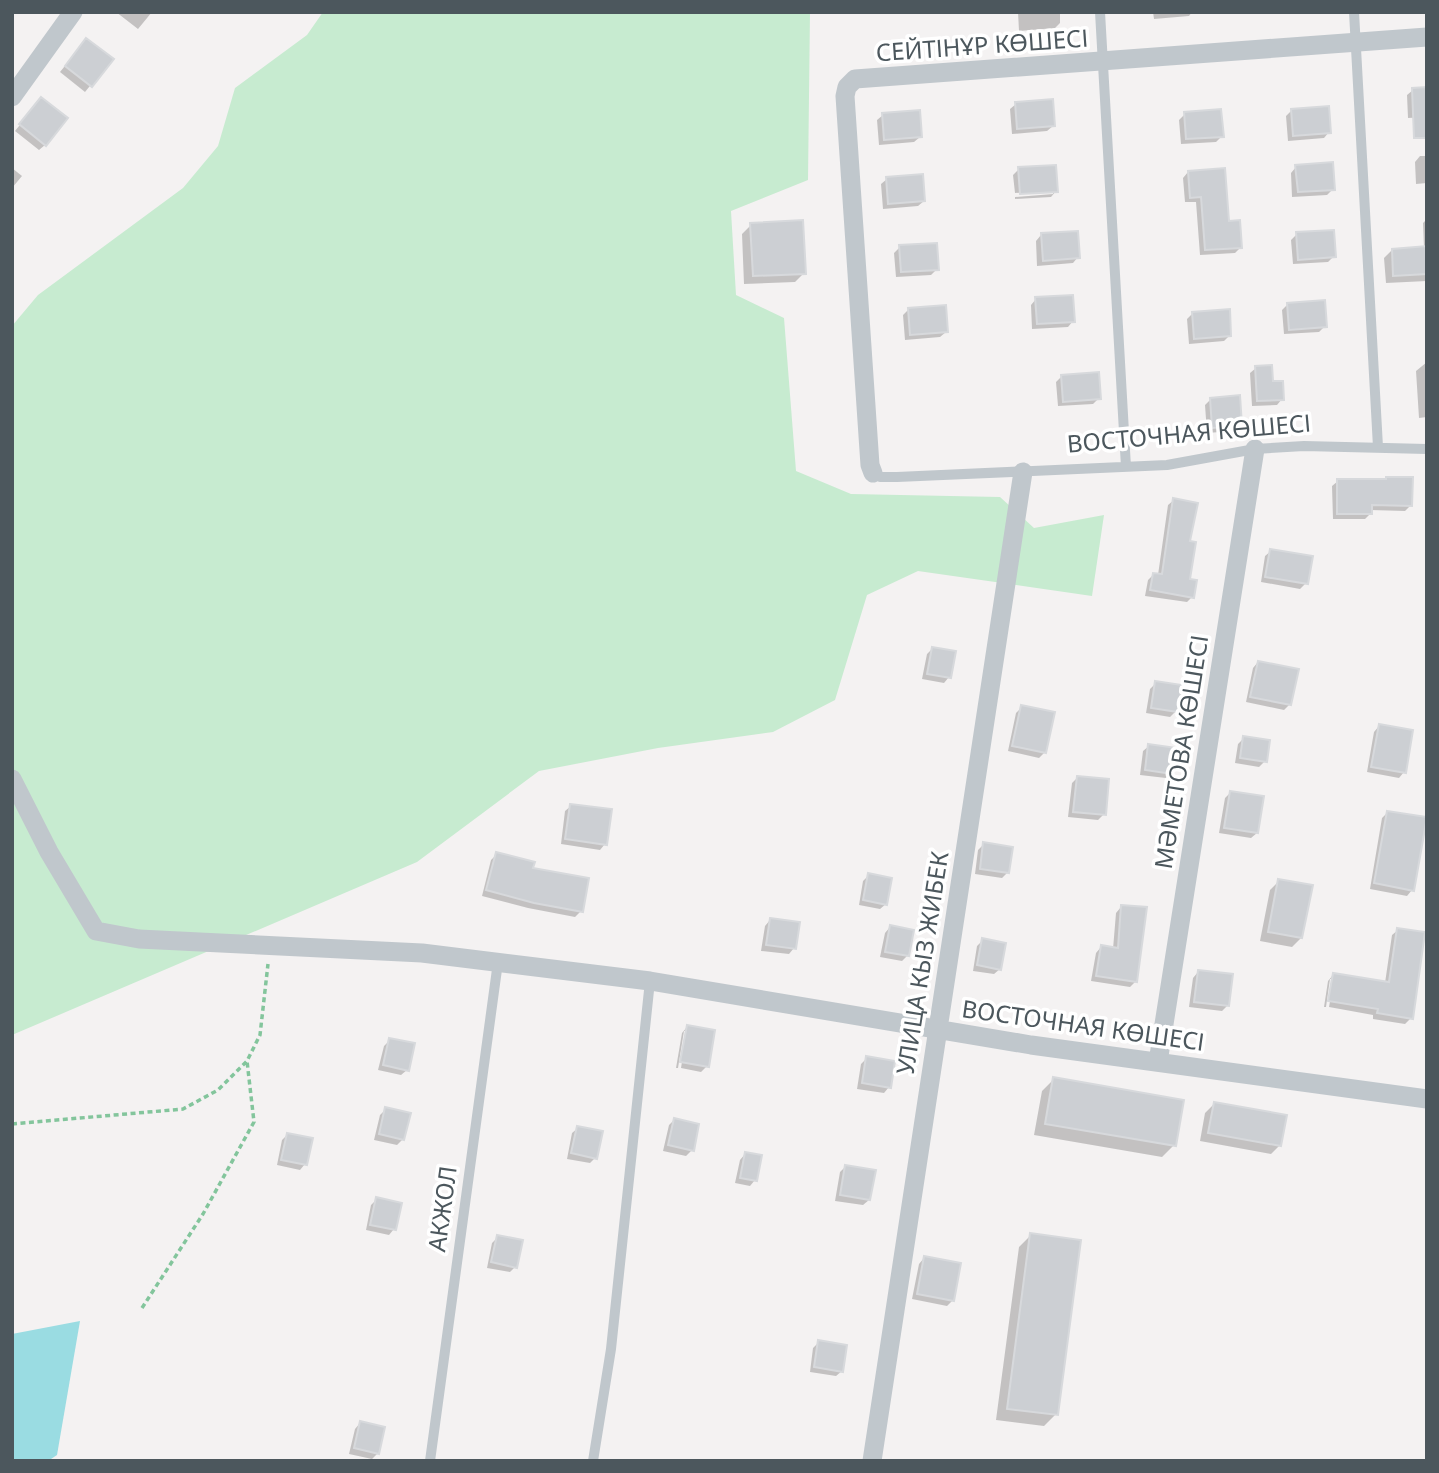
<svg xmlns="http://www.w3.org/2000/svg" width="1439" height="1473" viewBox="0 0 1439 1473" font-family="'Noto Sans',sans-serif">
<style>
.green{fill:#c7ebd0}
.water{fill:#9adce2}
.shadow{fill:#0003}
.building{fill:#cccfd3;stroke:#d7d9dc;stroke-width:2}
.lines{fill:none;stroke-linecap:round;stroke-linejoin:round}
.path{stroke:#83c59c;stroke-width:3.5;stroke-dasharray:5 3.5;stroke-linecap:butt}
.lane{stroke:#c0c7cc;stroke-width:10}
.street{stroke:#c0c7cc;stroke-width:19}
.labels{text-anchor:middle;stroke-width:7;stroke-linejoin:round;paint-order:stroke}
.street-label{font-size:24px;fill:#4c575d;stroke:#fff}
</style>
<rect width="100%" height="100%" fill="#f4f2f2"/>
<path class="green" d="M323,12h487l-2,168 -77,31 5,84 48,23 12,153 55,23 149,3 34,31 70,-13 -12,81 -174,-25 -51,24 -32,105 -62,32 -115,16 -119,23 -122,91 -405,173v-709l26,-31 145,-107 35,-42 17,-58 72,-53z"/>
<path class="water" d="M80,1321l-23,134 -9,6h-36v-127z"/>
<path class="shadow" d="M116,12h36l-14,17z
M1018,12h42v11l-5,5 -36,3z
M1153,12h39l-3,4 -35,3z
M81,46l30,14 -26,32 -25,-20z
M1413,90l14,27 -19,1 -1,-23z
M1016,104l37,22 -6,5 -35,3 -2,-25z
M36,105l9,40 -6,5 -24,-19z
M1292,110l37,22 -5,6 -36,3 -2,-25z
M1185,114l37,22 -6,6 -35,2 -2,-24z
M883,115l37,22 -6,5 -35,3 -2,-25z
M1420,156h7v27l-11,1 -1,-22z
M1296,167l37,22 -6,6 -35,2 -1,-24z
M12,168l10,8 -10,12z
M1019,169l37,22 -5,6 -36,2v-2l38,-3v-4l-38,3 -2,-18z
M1188,172l53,75 -6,6 -35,2 -4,-53h-11l-2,-24z
M887,179l37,22 -6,5 -35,3 -2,-25z
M1427,219v62l-41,2 -2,-25 8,-8 32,-2 -1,-25z
M751,225l53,48 -9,9 -51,2 -2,-50z
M1297,234l37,22 -6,6 -35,2 -2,-24z
M1041,235l37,22 -5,6 -36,3 -1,-25z
M900,247l37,22 -6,6 -35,2 -2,-24z
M1036,299l37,22 -5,6 -36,2 -1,-24z
M1288,304l37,22 -6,6 -35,2 -2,-24z
M909,309l37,23 -6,5 -35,3 -2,-25z
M1193,313l37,22 -6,6 -35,3 -2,-25z
M1427,362v55l-8,1 -3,-47z
M1256,368l15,15 11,16 -5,6 -25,1 -2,-33z
M1062,376l37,22 -6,6 -35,2 -2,-24z
M1211,399l29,26 -6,6 -27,2 -2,-28z
M1338,481l73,24 -6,6 -35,-1v4l-5,5h-32l-1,-33z
M1174,500l14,42 -1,38 5,17 -5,5 -42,-6 3,-16 5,-5h5l10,-70z
M1271,551l35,32 -6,6 -39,-7 4,-26z
M932,649l17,28 -5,6 -22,-4 5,-25z
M1258,662l32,42 -6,6 -38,-8 7,-34z
M1156,683l20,28 -6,6 -24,-4 4,-24z
M1022,707l23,45 -6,6 -31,-7 8,-38z
M1379,726l25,46 -5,6 -32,-6 7,-40z
M1244,738l21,23 -6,6 -24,-4 3,-19z
M1149,746l22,27 -5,5 -26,-3 3,-24z
M1077,778l27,36 -6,6 -30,-3 4,-34z
M1230,793l27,40 -6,5 -32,-5 6,-35z
M571,806l34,38 -5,6 -39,-6 4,-33z
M1387,813l25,77 -5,6 -37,-7 12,-71z
M984,844l24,28 -6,6 -27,-4 3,-24z
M497,854l34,15 50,42 -6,6 -47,-9 -46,-12 9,-36z
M869,875l17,29 -6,5 -21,-4 4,-24z
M1279,881l22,57 -9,9 -32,-6 10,-51z
M1121,907l15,74 -6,6 -39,-6 5,-28 5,-6 12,2 3,-36z
M770,920l24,28 -5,6 -28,-3 4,-25z
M890,927l17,29 -5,5 -22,-4 5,-24z
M1398,930l13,88 -6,6 -32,-5v-4l-44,-8 5,-28h-4l-4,28h-2l4,-26 5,-6 52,8 7,-48z
M983,940l17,29 -6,5 -21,-3 4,-25z
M1198,972l30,33 -6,6 -33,-4 4,-29z
M687,1027l20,39 -6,6 -20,-4 6,-37h-3l-6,37h-2l6,-35z
M390,1040l17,30 -6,5 -23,-5 6,-24z
M867,1058l22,29 -5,6 -27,-4 4,-25z
M1054,1079l120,66 -12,12 -128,-22 8,-44z
M1214,1104l66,41 -9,9 -71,-13 5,-28z
M386,1109l17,30 -6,6 -23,-5 6,-25z
M674,1120l18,30 -6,6 -23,-5 6,-26z
M578,1128l17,30 -5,5 -23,-4 5,-26z
M288,1134l17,30 -5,6 -23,-5 5,-25z
M745,1154l10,26 -5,6 -15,-3 5,-23z
M846,1166l23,34 -6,5 -28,-4 5,-29z
M377,1199l17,30 -5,6 -23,-5 5,-25z
M1031,1235l25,179 -12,12 -48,-6 23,-173z
M498,1237l17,30 -5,5 -23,-4 5,-25z
M924,1258l29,42 -6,6 -35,-7 7,-35z
M819,1342l23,29 -6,5 -26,-4 3,-24z
M360,1423l18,30 -6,6 -23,-5 6,-25z"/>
<path class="building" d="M86,38l28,21 -22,28 -27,-21z
M1427,87v51h-13l-2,-50z
M41,97l27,21 -22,28 -27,-22z
M1053,99l2,27 -38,3 -2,-27z
M1329,106l2,27 -38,3 -2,-27z
M1221,109l3,28 -38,2 -2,-27z
M920,110l2,27 -38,3 -2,-27z
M1333,162l2,28 -37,2 -3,-27z
M1056,165l2,27 -38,2 -2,-27z
M1225,168l4,53 11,-1 2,28 -37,2 -4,-53 -11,1 -2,-27z
M923,174l2,27 -37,3 -2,-27z
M803,220l3,54 -53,2 -3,-53z
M1334,230l2,27 -38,3 -2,-28z
M1078,231l2,27 -37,3 -2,-28z
M937,243l2,27 -38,2 -2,-27z
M1427,246v28l-34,2 -1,-27z
M1073,295l2,27 -38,2 -2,-27z
M1325,300l2,27 -38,3 -2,-27z
M946,305l2,27 -38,3 -2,-27z
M1230,309l1,27 -37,3 -2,-27z
M1272,365l1,16h10l1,19 -27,1 -2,-35z
M1099,372l2,27 -38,3 -2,-27z
M1240,395l2,31 -30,2 -2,-30z
M1386,477h27l-1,29 -40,-1v9h-35v-35h49z
M1173,498l25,5 -8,38 6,1 -6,37 7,1 -3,18 -44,-8 3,-17 9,1z
M1270,549l43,7 -5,28 -43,-7z
M932,647l24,4 -5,27 -24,-4z
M1258,661l41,8 -8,36 -41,-8z
M1155,681l27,4 -4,27 -27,-4z
M1021,705l34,7 -9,41 -34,-7z
M1379,724l34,6 -7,43 -35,-6z
M1243,736l27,4 -3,22 -27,-4z
M1148,744l29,4 -4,26 -28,-4z
M1077,776l32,3 -3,36 -33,-3z
M1230,791l34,5 -6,37 -34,-5z
M570,804l42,5 -5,36 -42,-6z
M1387,811l40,6 -13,74 -40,-8z
M983,842l30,5 -4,26 -29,-4z
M496,852l39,10 -2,6 56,10 -6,34 -49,-9 -48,-13z
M868,873l24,5 -5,27 -24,-5z
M1278,879l35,6 -11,53 -34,-6z
M1121,905l26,2 -10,75 -41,-6 5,-31 17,3z
M770,918l30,4 -4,27 -30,-4z
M890,925l24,5 -5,26 -24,-4z
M1397,928l28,4 -12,87 -36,-6 1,-4 -50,-8 5,-28 56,9z
M982,938l24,5 -5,27 -24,-5z
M1198,970l35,4 -4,32 -35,-4z
M687,1025l28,5 -6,37 -29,-5z
M389,1038l26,5 -6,28 -26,-6z
M866,1056l29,5 -4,27 -29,-5z
M1053,1077l131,23 -8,46 -131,-22z
M1214,1102l73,13 -6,31 -73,-13z
M385,1107l26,6 -7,27 -25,-6z
M674,1118l25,6 -5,27 -26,-6z
M577,1126l26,5 -6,28 -26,-6z
M287,1133l26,5 -6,27 -26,-5z
M745,1152l17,3 -5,26 -17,-3z
M845,1165l31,5 -6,30 -30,-5z
M376,1197l26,6 -6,27 -26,-5z
M1030,1233l51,7 -23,175 -51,-6z
M497,1235l26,5 -6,28 -26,-6z
M924,1256l37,7 -7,38 -37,-7z
M818,1340l29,5 -4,27 -29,-5z
M360,1421l25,6 -6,27 -25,-6z"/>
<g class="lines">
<path class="path" d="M12,1124l171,-15 35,-19 29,-29 13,-26 8,-71
M142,1308l61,-94 51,-92 -7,-61"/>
<path class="lane" d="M1100,12l26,455
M1354,12l24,435
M873,473l7,4h17l270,-12 88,-16 49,-3 123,3
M430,1461l68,-499
M593,1461l18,-112 39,-368"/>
<path class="street" d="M12,97l61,-85
M873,473l-3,-8 -25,-369 2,-9 8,-8 572,-42
M12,779l37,73 47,79 43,8 283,14 228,28 381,64 396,54
M1158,1062l97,-613
M872,1461l151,-989"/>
</g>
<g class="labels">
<g class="street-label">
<text transform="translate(982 46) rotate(-4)" y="8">СЕЙТІНҰР КӨШЕСІ</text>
<text transform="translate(1189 434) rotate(-5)" y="8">ВОСТОЧНАЯ КӨШЕСІ</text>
<text transform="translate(1182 752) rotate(-81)" y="8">МӘМЕТОВА КӨШЕСІ</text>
<text transform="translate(923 963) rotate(-81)" y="8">УЛИЦА КЫЗ ЖИБЕК</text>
<text transform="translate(1083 1026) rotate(8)" y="8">ВОСТОЧНАЯ КӨШЕСІ</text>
<text transform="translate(443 1209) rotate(-82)" y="8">АКЖОЛ</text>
</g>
</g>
<rect width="1439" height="1473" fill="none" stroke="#4c575d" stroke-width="28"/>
</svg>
